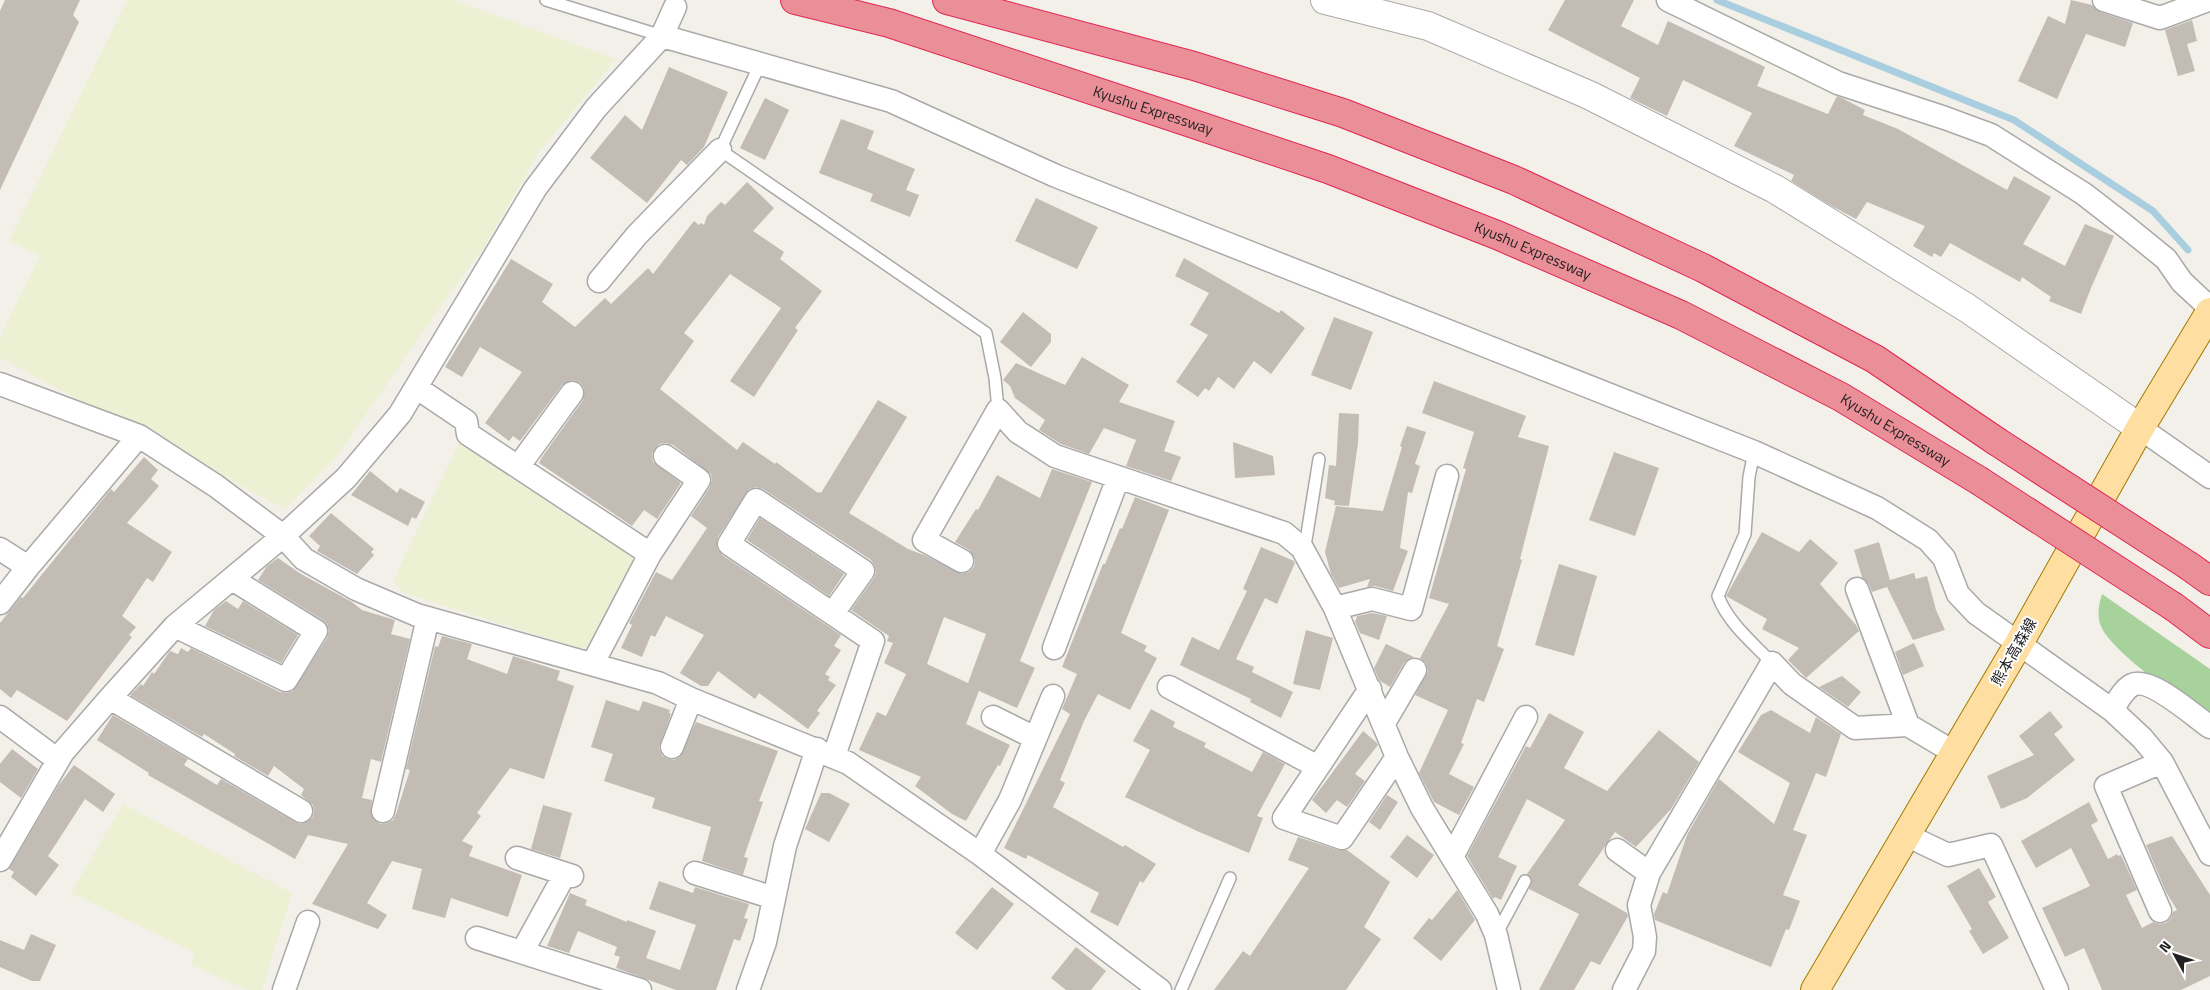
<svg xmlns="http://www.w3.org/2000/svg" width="2210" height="990" viewBox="0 0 2210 990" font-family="'Titillium Web','Noto Sans JP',sans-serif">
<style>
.farmland{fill:#ecf1d4}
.forest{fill:#a7d29c}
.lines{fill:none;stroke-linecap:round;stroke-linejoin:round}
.stream{stroke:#a8cee0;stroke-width:7}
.building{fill:#c3bcb4;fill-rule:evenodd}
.service-casing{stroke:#a9a9a9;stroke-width:14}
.minor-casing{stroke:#a9a9a9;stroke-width:25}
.tertiary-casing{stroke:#a9a9a9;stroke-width:30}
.primary-casing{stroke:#a07a00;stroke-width:30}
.motorway-casing{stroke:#e12553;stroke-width:30}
.service{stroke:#fff;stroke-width:11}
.minor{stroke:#fff;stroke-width:22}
.tertiary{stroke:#fff;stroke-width:28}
.primary{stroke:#fedfa1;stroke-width:28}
.motorway{stroke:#ea8f98;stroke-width:28}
.motorway-bridge-casing{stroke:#e12553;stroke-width:30;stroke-linecap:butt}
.motorway-bridge{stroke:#ea8f98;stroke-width:28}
.labels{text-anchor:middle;stroke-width:4;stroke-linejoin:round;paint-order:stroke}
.street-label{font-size:15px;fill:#222;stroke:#fff}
</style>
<rect width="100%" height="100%" fill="#f2f0e9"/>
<path class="farmland" d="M127,0h326l163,59 -77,93 -55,95 -38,52 -109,157 -52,53 -285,-151v-19l6,-15 34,-68 -31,-15z
M460,441l172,115 1,10 -48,84 -181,-57 -11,-12z
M123,804l169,89 -30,97h-15l-56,-25 3,-13 -123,-59z"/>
<path class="forest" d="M2102,594l108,75v50c-25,-17 -101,-68 -110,-95 -3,-11 -1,-20 2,-30z"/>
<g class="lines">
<path class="stream" d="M1717,0l297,120 139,91 35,39"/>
</g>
<path class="building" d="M5,0h75l-7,15 6,7 -79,168v-179z
M1565,0h69l-13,26 37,19 10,-24 97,46 -8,19 71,28 9,-18 5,2 23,12 -2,5 35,14 109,61 7,-14 37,21 -28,47 42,22 20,-42 29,12 -23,52 -10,26 -32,-13 2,-4 -29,-20 -2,5 -70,-39 -9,14 -7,-4 -2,4 -19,-11 12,-20 -58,-24 -11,17 -28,-15 -37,-23 3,-6 -60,-29 18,-33 -69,-33 -16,36 -37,-18 10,-20 -92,-48z
M2071,0l21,5 8,7 33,11 -8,24 -39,-13 -29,65 -39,-18 30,-65 17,8z
M2192,20l5,21 -10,3 8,27 -17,5 -13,-46z
M669,67l59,25 -24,55 -17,18 -6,-5 -34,43 -57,-45 35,-43 17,15z
M765,98l24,12 -24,50 -25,-12z
M841,119l33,12 -7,18 48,20 -9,21 13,5 -9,22 -40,-16 3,-7 -54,-21z
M747,182l27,26 -21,23 31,21 -4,7 42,32 -27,37 3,2 -44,67 -24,-16 51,-73 -51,-34 -46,59 10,8 -34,48 77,61 6,-8 32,22 1,-2 42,31 1,-1 2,1 57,-93 29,17 -58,96 59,36 16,6 38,19 7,-2 5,-5 1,-7 -6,-10 -14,-8 21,-33 2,1 19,-35 43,23 12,-29 40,13 -72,179 15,7 -18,40 -38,-17 -13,33 44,21 -10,21 -2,-1 -32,56 -14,-7 -37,-28 6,-9 -62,-27 18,-38 9,4 20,-42 -22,-11 9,-20 -6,-2 2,-5 -38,-26 23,-32 2,-5 -1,-7 -4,-6 -108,-71 -7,-2 -7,2 -31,48 -1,12 5,6 119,80 -7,11 7,4 -16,24 5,3 -2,3 8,5 -19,26 3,2 -12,16 -49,-36 -4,6 -37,-28 -10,15h-7l-21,-13 24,-38 -38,-19 -11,21 -4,-2 -9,22 -21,-9 11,-23 -3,-2 27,-51 16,8 35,-52 -16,-12 19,-29 2,-7 -1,-6 -38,-29 -7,-2 -7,1 -7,10 1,8 28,21 -24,36 -13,-9 -12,16 -93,-63 3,-6 41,-57 1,-12 -4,-5 -7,-3 -11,5 -42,56 -7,-5 -4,5 -24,-18 37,-51 -42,-25 -18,30 -17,-10 66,-108 42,25 -11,18 33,25 30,-29 6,6 37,-36 5,6 41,-53 5,4 2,-2 3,2 3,-9 14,-14 4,3zM944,617l42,17 -18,49 -41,-19z
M1036,198l62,29 -21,42 -62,-28z
M1184,258l95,55 2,-3 24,18 -34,46 -17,-13 -20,28 -16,-12 -9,14 -4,-3 -7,9 -22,-15 32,-47 -18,-10 19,-32 -34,-17z
M1023,312l28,22v8l-20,25 -31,-25z
M1334,317l39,15 -22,58 -40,-15z
M1082,357l47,28 -10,17 56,19 -11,30 17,6 -10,24 -45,-15 10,-26 -32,-12 -15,26 -28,-10 -22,-14 6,-10 -30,-22 -5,-12 -7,-6 13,-17 49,22z
M1434,381l92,35 -8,21 31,9 -29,113 2,1 -25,86 7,3 -20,53 -7,-3 -16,44 3,1 -15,30 25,13 -15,28 -25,-13 -15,-29 29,-63 -33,-15 13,-24 -2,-8 -6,-5 29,-54 -20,-6 37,-129 -3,-1 11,-36 -52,-19z
M1339,413l20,1 -1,29 -9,63 -15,-1 1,-4 -10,-3 4,-33 7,1z
M1407,426l19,6 -11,32 5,2 -8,27 -4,-1 -8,56 8,3 -15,40 -18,-5 -8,1 3,-8 -31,9 -8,-14 -6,-22 11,-46 47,5 19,-64 -2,-1z
M1233,442l40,14 2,19 -40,3z
M1614,452l45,16 -24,68 -46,-16z
M144,457l14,13 -7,9 8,7 -32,37 45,29 -19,30 -6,-4 -25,38 14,11 -7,8 3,2 -65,84 -50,-31 -6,8 -11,-9v-66l21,-26 2,1 88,-109 3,3z
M370,471l27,22 3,-5 25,14 -9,17 -4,-2 -4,9 -57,-31z
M1135,497l34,13 -48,123 26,13 -3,5 13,7 -27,52 -32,-16 -14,27 -24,59 5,3 -12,24 70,40 2,-2 31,19 -13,19 -3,-2 -22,45 -28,-14 9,-19 -71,-38 -2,4 -22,-11 66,-134 -8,-5 15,-35 -15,-7 41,-103h2l15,-36 2,1z
M331,513l43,36 -3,3 3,3 -17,19 -40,-23 3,-5 -11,-10z
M760,518l84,56 -15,22 -82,-56z
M1762,532l37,20 11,-13 28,24 -18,21 36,41 3,6 -53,47 -18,-18 11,-12 -37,-19 5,-10 -41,-23z
M1879,542l11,38 24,-7 2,6 11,-3 9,34 9,20 -32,10 -26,-53 -15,5 -3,-8 -7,-7 -8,-27z
M1261,547l33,14 1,2 -18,41 -12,-6 -29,61 18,8 -2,5 41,20 -12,26 -31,-16 1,-3 -71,-34 12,-28 27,13 28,-59 -4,-2z
M278,558l23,16 51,28 10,8 33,10 -4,14 19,5 -29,123 -10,-3 -9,39 10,2 -1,15 9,9 7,-1 6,-3 3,-6 14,-44 -4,-1 29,-123 3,1 4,-11 30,8 -5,15 40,15 6,-18 47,15 -3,9 17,6 -30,93 -34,-11 -33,45 4,3 -19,25 11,5 -4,10 53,19 -14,42 -57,-19 -6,20 -33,-9 10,-40 -30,-8 -25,42 20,12 -9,14 -66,-25 36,-60 -40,-9 -13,24 -147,-84 1,-2 -52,-33 16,-25 75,44 -4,6 33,20 4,-6 74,43 6,2 11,-6 2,-6 -1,-7 -12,-10 3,-6 -30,-23 -6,10 -34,-20 1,-2 -31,-20 -2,3 -72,-42 11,-11 2,2 9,-14 2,2 16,-23 8,3 3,-6 7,4 3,-4 89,44 7,1 6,-2 34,-53 2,-7 -2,-7 -4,-4 -65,-40 9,-14z
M1559,564l38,12 -23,80 -39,-11z
M226,601l12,8 5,-8 55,34 -17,28 -76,-37 9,-16z
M1372,613l15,3 -8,24 -19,-7 -5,-11 2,-6z
M1306,630l27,8 -13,52 -27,-6z
M1914,643l10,23 -21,9 -8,-23z
M1386,644l28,13 -10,6 -14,24 -11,-7 -5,-12z
M1842,676l19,16 -13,15 -29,-20z
M606,700l33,11 4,-10 27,9 -1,3 2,1 -12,34 3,8 6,3 6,1 6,-3 16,-35 82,29 -19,50 4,1 -19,55 4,1 -5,17 -41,-14 9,-34 -59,-19 3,-10 -51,-17 9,-27 -22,-7z
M1151,709l24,13 -2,5 33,16 -2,4 48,25 11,-20 22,12 -28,52 6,2 -14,35 -52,-22 -72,-34 25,-47 -17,-9z
M1771,710l39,23 6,-16 25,17 -15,43 -10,-4 -23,57 14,5 -24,60 17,6 -11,29 -3,-1 -15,38 -116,-47 -1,-6 9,-22 4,2 20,-59 32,-56 55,45 16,-41 -52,-31 23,-37z
M2050,711l13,16 -9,7 21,26 -48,38 -26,11 -14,-33 47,-21 -15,-19z
M1549,713l35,19 -20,36 43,23 52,-61 40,32 -28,47 -35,38 -21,-15 -37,53 49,28 1,3 -28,49 -9,-4 -17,29h-35l40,-76 -50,-25 3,-9 -5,-6 38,-54 -38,-21 -29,58 19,9 -16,34 -6,-3 -2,2 -26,-43 59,-110 4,2z
M1363,731l13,11 2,3 -23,29 10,7 -18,26 -10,-7 -11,13 -14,-13z
M12,749l26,20 -17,29 -21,-16v-18z
M74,765l41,29 -12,18 -18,-13 -37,57 11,9 -23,31 -25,-19 3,-5 -5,-3 49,-83z
M821,793h8l21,11 -21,38 -24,-13z
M1387,795l11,7 -18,28 -11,-8z
M2089,802l9,19 -7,4 17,34 9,-5 1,2 3,-1 16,35 -11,5 16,33 11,-6 6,2 7,-1 5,-5 2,-6 4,-2 -11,-18 -20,-47 26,-9 38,59v81l-29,14h-79l-18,-42 -19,9 -23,-49 48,-22 -19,-38 -35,20 -15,-27z
M543,805l29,8 -12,45 -29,-9z
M1407,835l27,20 -17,23 -27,-21z
M1298,837l40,13h9l43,32 -26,45 17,12 -35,51h-132l29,-39 7,5 59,-88 -21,-8z
M1979,868l17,29 -8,5 21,36 -26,16 -14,-23 3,-2 -25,-43z
M659,881l34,12 2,-6 54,17 -5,14 4,1 -8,22 -6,-2 -18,51h-40l-60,-22 4,-11 -6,-2 3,-8 -39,-16 -9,22 -22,-7 23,-53 17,7 -2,5 42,17v-2l29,11 -10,27 34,12 16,-45 -47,-16z
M992,887l22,17 -37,46 -22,-17z
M1457,890l18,30 -34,41 -28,-23 16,-20 3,2z
M31,934l25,11 -16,36h-8l-32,-14v-27l24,10z
M1076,947l30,24 -15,19h-25l-15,-12z"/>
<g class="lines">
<defs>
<path id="service" d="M546,0l116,36
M760,64l-40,86 266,183 9,45 3,32
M1754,452l-5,25 -4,57 -27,62c10,27 35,47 54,67
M1302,548l4,-8 13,-81
M1496,935l29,-54
M1181,990l49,-112"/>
<path id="minor" d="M1668,0l170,83 107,35 46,17 93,59 40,31 42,34 16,23 28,26
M2104,0l56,18 48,-18
M662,36l229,65 165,75 698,276 123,56 51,32 16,18 14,36 18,19 136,97c6,-9 11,-20 20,-25 18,-9 62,31 78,42
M599,281l38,-46 83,-85
M0,384l139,52 77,50 67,50 21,23 52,30 61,26 241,68 33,16 157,64 132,91 180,136
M417,388l49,33 2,13 182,120 49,-74 -34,-24
M2140,428l70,49
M518,467l54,-74
M0,549l28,18
M962,561l-38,-21 74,-130 20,22 37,24 229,77 18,15 33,60 62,149 25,51 65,106 9,21 13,55
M1857,589l51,136
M0,603l28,-36 111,-131
M1335,608l37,-9 39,10 36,-133
M833,613l30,-42 -107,-71 -27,44 144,97 -39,115
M175,626l111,54 30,-49 -84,-52
M1054,648l64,-170
M593,663l57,-109
M1169,687l149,80
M1370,689l-86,129 58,20 55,-81
M110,698l191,113
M2112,710l30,28 20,24 48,92
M0,717l58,43
M993,717l42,21
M1384,723l31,-53
M672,747l19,-48
M383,811l45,-193
M1906,835l42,20 43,-10 66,145
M1617,850l32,23 123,-210 20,21 63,44 53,-3 47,28
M980,854l30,-54 43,-104
M1452,857l74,-140
M517,858l55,18
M0,860l63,-108 47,-54 65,-72 108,-90 63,-58 54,-64 135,-225 61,-81 66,-72 13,-29
M695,873l79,25
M2160,911l-54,-125 56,-24
M477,938l163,52
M522,952l43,-78
M284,990l24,-68
M748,990l17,-48 20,-96 32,-97
M1624,990l20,-39 1,-14 -6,-32 10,-32"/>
<path id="tertiary" d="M1325,0l103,26 161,69 186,94 192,119 173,120"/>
<path id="primary" d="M1815,990l203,-345 122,-217 70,-116"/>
<g id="motorway">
<path id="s1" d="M795,0l94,23 284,94 155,52 169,66 184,80 160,82 137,83"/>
<path d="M947,0l247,66 149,47 171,67 189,88 172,91 121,82"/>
<path d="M2189,566l21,15"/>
<path d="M2174,607l36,27"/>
</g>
</defs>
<use href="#service" class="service-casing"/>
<use href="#minor" class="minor-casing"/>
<use href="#tertiary" class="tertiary-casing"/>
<use href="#primary" class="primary-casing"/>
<use href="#motorway" class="motorway-casing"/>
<use href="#service" class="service"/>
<use href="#minor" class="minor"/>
<use href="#tertiary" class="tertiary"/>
<use href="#primary" class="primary"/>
<use href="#motorway" class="motorway"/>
<defs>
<path id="motorway-bridge" d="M1996,441l193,125
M1978,480l196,127"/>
</defs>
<use href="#motorway-bridge" class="motorway-bridge-casing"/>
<use href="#motorway-bridge" class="motorway-bridge"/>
</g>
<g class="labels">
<g class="street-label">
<text dy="5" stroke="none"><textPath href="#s1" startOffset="375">Kyushu Expressway</textPath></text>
<text dy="5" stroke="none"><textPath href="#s1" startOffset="780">Kyushu Expressway</textPath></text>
<text dy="5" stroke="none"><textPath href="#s1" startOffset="1185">Kyushu Expressway</textPath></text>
<text transform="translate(2014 652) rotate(-60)" y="5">熊本高森線</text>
</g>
</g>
<g transform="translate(2175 955) rotate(310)" stroke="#ffffff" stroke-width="4" paint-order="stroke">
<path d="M0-4L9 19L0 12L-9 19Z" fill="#222222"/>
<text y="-8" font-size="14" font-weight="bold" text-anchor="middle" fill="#222222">N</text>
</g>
</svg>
